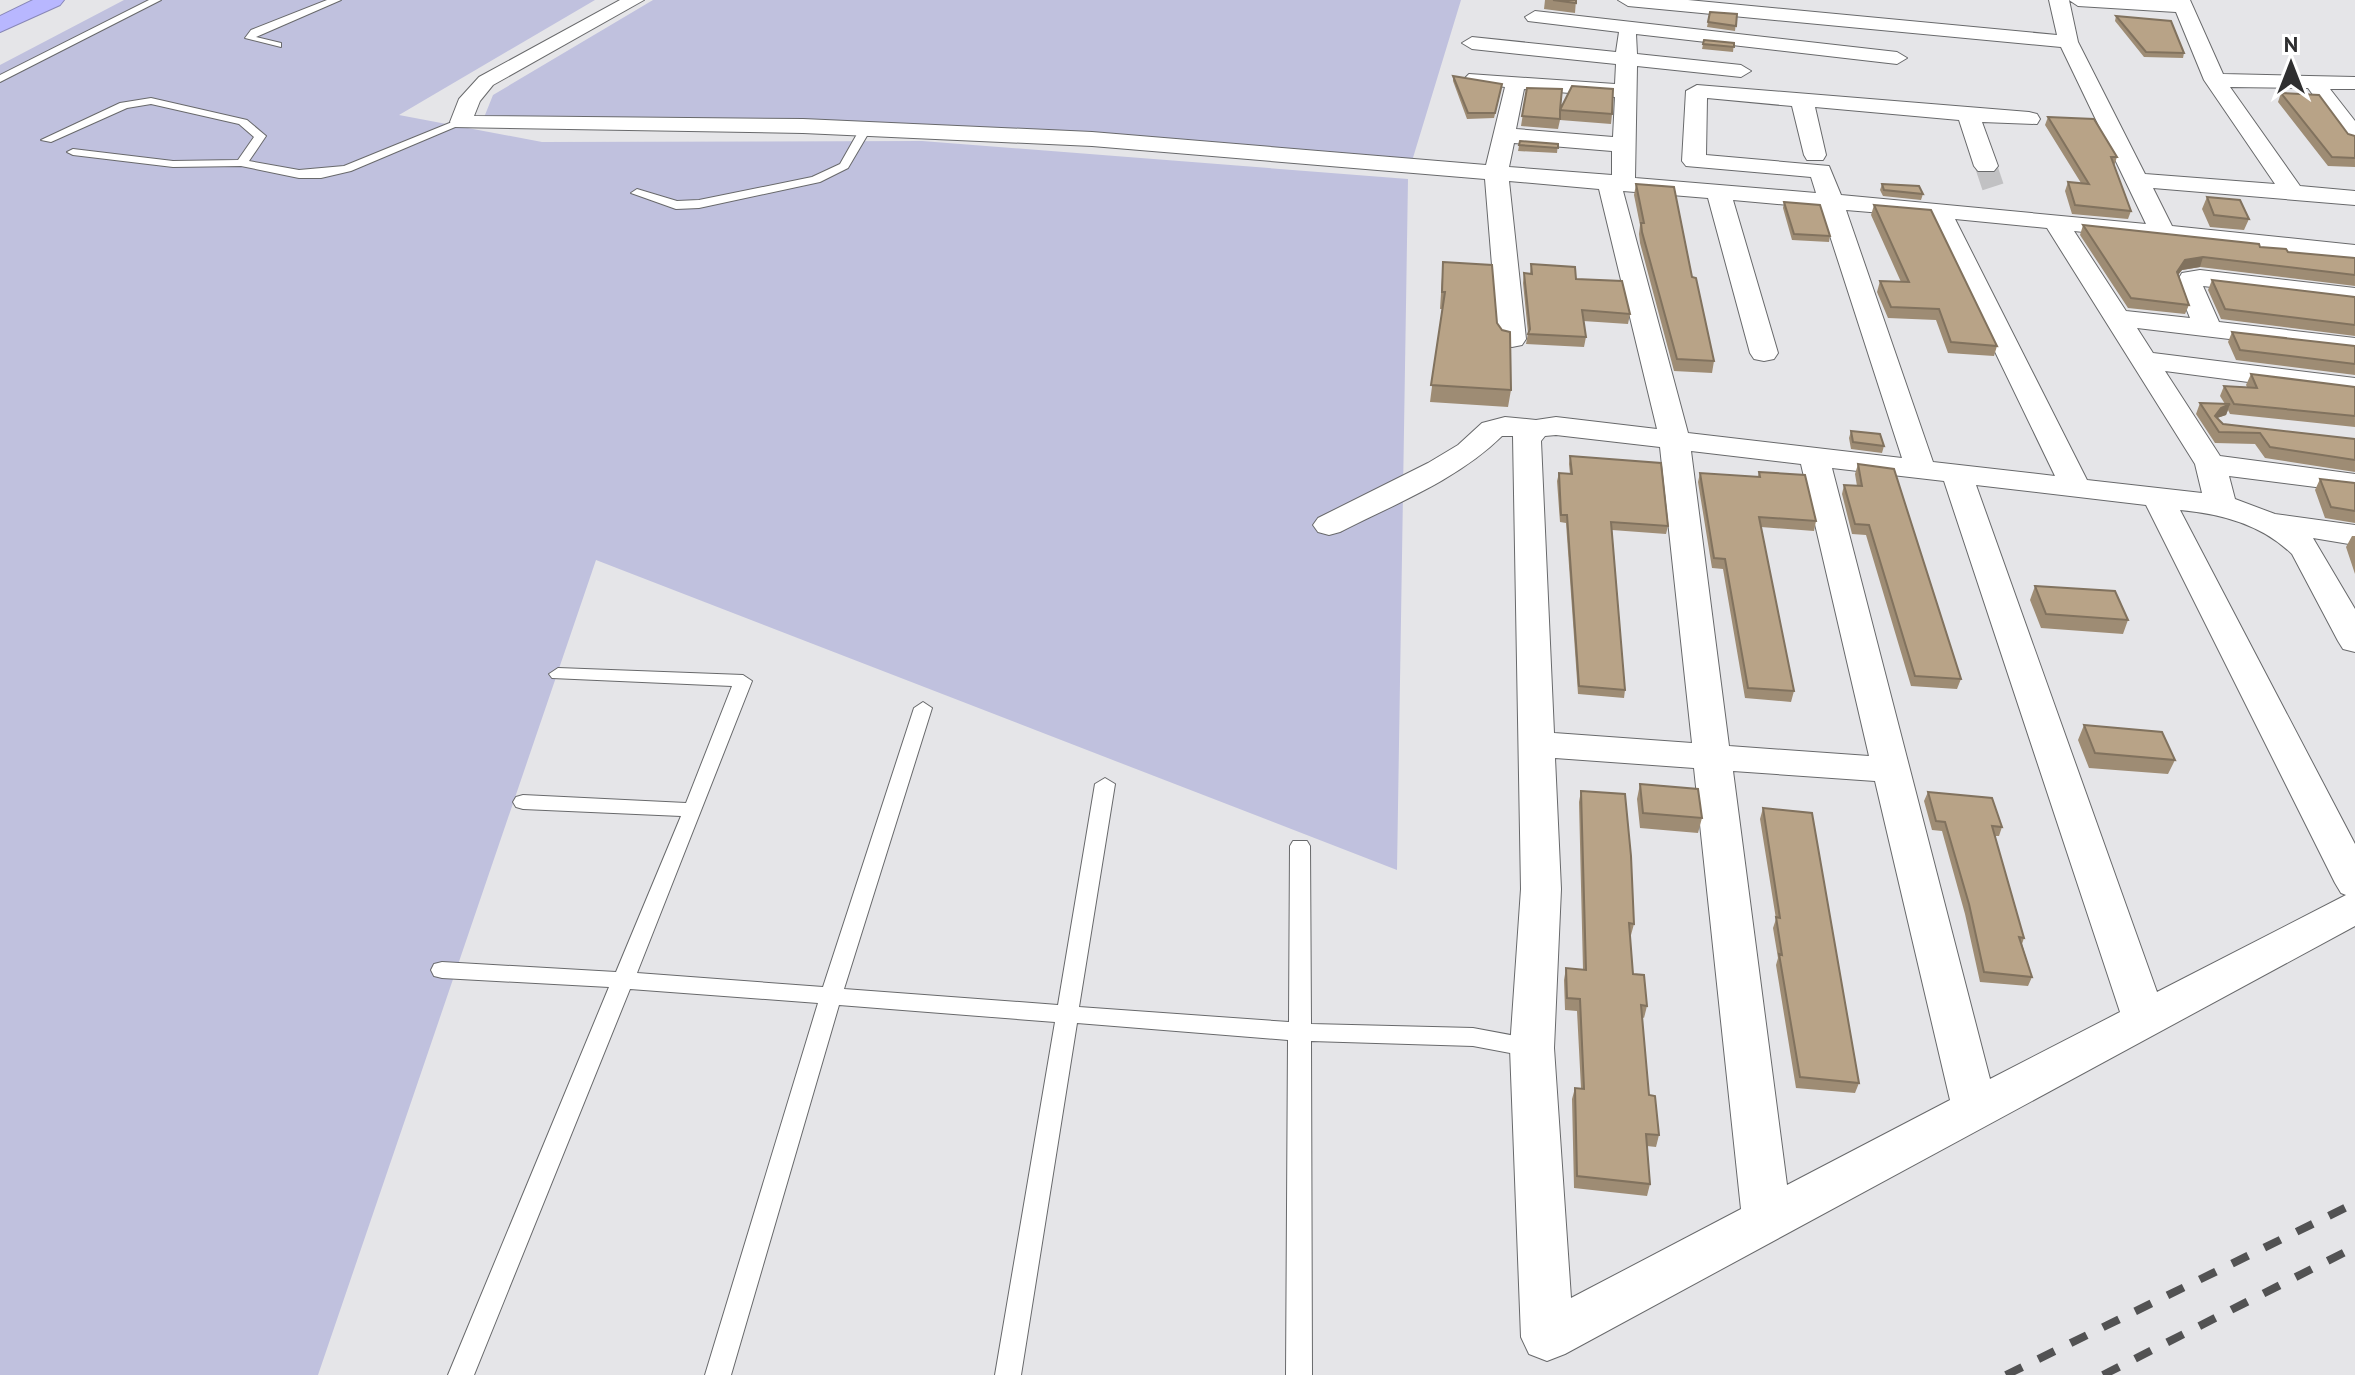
<svg xmlns="http://www.w3.org/2000/svg" width="2355" height="1375" viewBox="0 0 2355 1375" font-family="'PT Sans',sans-serif">
<style>
.green{fill:#c0c1de}
.lines{fill:none;stroke-linecap:round;stroke-linejoin:round}
.street-tunnel{stroke:#c1c1c3;stroke-width:22;stroke-dasharray:22 11;stroke-linecap:butt}
.lane-casing{stroke:#68696b;stroke-width:2}
.street-casing{stroke:#68696b;stroke-width:2}
.highway-casing{stroke:#8887b7;stroke-width:2}
.lane{fill:#fff;fill-rule:evenodd}
.street{fill:#fff;fill-rule:evenodd}
.highway{fill:#b8b7ff;fill-rule:evenodd}
.rail{stroke:#525253;stroke-width:8;stroke-dasharray:18 18;stroke-linecap:butt}
.wall{fill:#9e8c74}
.shaded-wall{fill:#81725e}
.building{fill:#b8a387;stroke:#81725e;stroke-width:2}
</style>
<rect width="100%" height="100%" fill="#e5e5e8"/>
<path class="green" d="M124,0h471l-196,115 143,27 380,-1 486,38 -11,691 -801,-310 -278,815h-318v-1310z
M653,0h808l-49,161 -572,-38 -357,-3 10,-25z"/>
<g class="lines">
<path class="street-tunnel" d="M1986,166l7,21"/>
<defs>
<path id="lane" d="M149,0h12l-161,82v-7z
M327,0h14l-85,37 25,6v4l-36,-9 6,-8z
M151,98l96,22 19,16 -17,25 50,9 45,-4 113,-46 10,2 -116,49 -30,7h-22l-58,-12 -68,1 -100,-12 -6,-3 6,-3 100,12 65,-1 16,-23 -15,-13 -88,-20 -24,4 -76,34 -10,-2 79,-37z
M861,127l10,2 -23,39 -28,14 -121,26 -23,1 -45,-16 6,-4 40,12 22,-1 113,-23 28,-13z
M558,668l185,7 9,6 -115,292 186,14 91,-279 9,-6 9,6 -88,281 214,16 37,-221 10,-6 10,6 -36,223 210,15 1,-176 3,-5h14l3,5 1,178 162,4 59,11 8,3 3,6 -3,6 -8,3 -59,-11 -162,-5 1,334h-26l2,-335 -211,-17 -56,352h-26l60,-353 -216,-17 -108,370h-26l113,-372 -188,-14 -156,386h-26l161,-388 -167,-9 -8,-2 -3,-6 3,-6 8,-2 174,10 65,-156 -158,-7 -7,-2 -3,-5 3,-5 7,-2 163,8 46,-117 -180,-8 -3,-4z"/>
<path id="street" d="M620,0h24l-151,85 -13,16 -6,15 329,3 289,13 394,33 19,-78 -36,-5 -4,-4 4,-4 146,10 1,-20 -144,-15 -10,-6 10,-6 144,15 3,-20 -91,-11 -3,-4 10,-6 362,41 10,6 -10,6 -261,-30 1,20 104,11 10,6 -10,6 -104,-11 -2,112 181,15 -5,-16 -125,-11 -4,-5 4,-70 11,-6 332,27 8,2 3,5 -3,5 -55,-2 16,44 -4,5h-16l-4,-5 -15,-46 -144,-13 11,48 -3,5h-16l-3,-5 -12,-49 -85,-8 -1,57 123,11 12,29 305,29 -85,-177 -433,-41 -10,-6h70l369,35 -8,-35h141l33,74 132,3v12h-25l25,32v22l-8,-2 -39,-53 -78,-1 70,99 55,5v14l-202,-17 19,38 183,19v16l-281,-30 52,80 64,7 -14,-35 6,-10 18,-3 155,18v16l-152,-18 16,36 136,16v16l-218,-26 16,25 202,25v18l-190,-25 55,85 135,18v18l-126,-16 6,23 40,15 80,11v20l-42,-7 42,71v43l-12,-3 -5,-8 -46,-87c-31,-30 -71,-40 -112,-44l175,334v82l-790,428 -18,7 -18,-7 -8,-17 -11,-289 11,-159 -8,-453h-11c-45,44 -105,67 -162,96l-11,3 -11,-3 -5,-7 5,-7 110,-55 30,-18 24,-22 23,-6 31,3 20,-3 101,12 -58,-240 -90,-8 17,158 -4,6 -10,2 -10,-2 -4,-6 -13,-160 -393,-33 -289,-13 -350,-6 -3,-5 9,-23 20,-22zM2069,0l9,6 98,6 28,68 71,104 -130,-10 -67,-132zM1524,89l91,8 -2,40 -97,-8zM1514,143l98,8v24l-103,-8zM1623,191l85,7 42,155 4,6 10,2 10,-2 4,-6 -45,-153 88,8 81,250 -214,-25zM1846,210l84,7 125,259 -122,-14zM1955,219l92,9 148,236 7,29 -115,-13zM1556,435l104,12 32,296 -138,-10 -13,-292 4,-5zM1691,451l110,13 68,292 -140,-10zM1832,468l112,13 176,531 -130,67zM1976,485l170,20 189,378 6,10 5,2 -189,97zM1555,758l139,10 47,441 -170,89 -17,-250 7,-159zM1733,771l142,10 75,319 -163,85z"/>
<path id="highway" d="M33,0h31l-4,5 -60,27v-16z"/>
</defs>
<use href="#lane" class="lane-casing"/>
<use href="#street" class="street-casing"/>
<use href="#highway" class="highway-casing"/>
<use href="#lane" class="lane"/>
<use href="#street" class="street"/>
<use href="#highway" class="highway"/>
<path class="rail" d="M2006,1375l349,-172
M2103,1375l252,-128"/>
</g>
<path class="wall" d="M1545,0h31l-1,13 -31,-4z
M1710,12l27,2 -2,17 -28,-4z
M2116,16l68,37 -1,5 -39,-1 -29,-36z
M1704,40l30,3 -1,9 -31,-3z
M1453,76l48,14 -7,28 -27,1 -14,-38z
M1527,88l33,22 52,4 -1,10 -51,-4 -2,9 -37,-3z
M2281,93l67,41 7,2v31l-27,-1 -50,-64z
M2048,117l69,40 -3,9 17,45 -3,8 -56,-5 -7,-23 3,-9 13,1 -36,-58z
M1520,141l38,3 -1,9 -39,-2z
M1636,184l56,93 22,84 -2,12 -38,-2 -34,-128 -1,-9 1,-9 -6,-30z
M1882,184l41,10 -2,6 -38,-4 -3,-6z
M2207,197l42,22 -5,11 -34,-3 -8,-18z
M1784,202l46,34 -1,6 -37,-2 -9,-32z
M1874,205l123,141 -3,10 -46,-3 -12,-33 -48,-2 -11,-26 3,-11 21,1 -30,-67z
M2083,225l177,22 28,5 67,6v28l-155,-19 -18,3 -4,5 11,30 -4,9 -57,-6 -48,-73z
M1443,262l68,128 -3,17 -78,-5 12,-93h-2z
M1531,264l45,15 54,35 -2,10 -45,-3 3,16 -2,10 -58,-3 2,-11 -5,-50 1,-10 6,1z
M2212,280l143,17v39l-134,-17 -13,-29z
M2232,332l123,14v29l-119,-15 -8,-18z
M2251,374l104,13v40l-125,-13 -2,-4 -2,5 -9,3 6,6 132,15v33l-90,-14 -10,-14 -40,-1 -19,-29 4,-11 25,1 -5,-8 4,-10 23,1 -1,-2z
M1851,431l33,15 -2,7 -31,-4 -2,-11z
M1570,456l98,70 -2,8 -54,-4 13,160 -1,8 -46,-4 -12,-171 -6,-1 -3,-41 2,-8 11,1 -1,-10z
M1858,464l103,215 -4,10 -46,-3 -45,-151 -14,-1 -10,-40 2,-9 13,1 -2,-12z
M1759,472l57,49 -2,10 -53,-4 33,164 -3,11 -46,-4 -22,-129 -11,-1 -14,-86 2,-9 58,4z
M2320,479l35,4v40l-30,-5 -10,-28z
M2352,536h3v38l-9,-27z
M2035,586l93,34 -5,14 -82,-6 -11,-28z
M2084,725l91,35 -7,14 -79,-6 -11,-28z
M1640,784l62,34 -4,15 -58,-5 -3,-29z
M1581,791l53,133 -3,11h-1l3,39 14,32 -3,12 -2,-1 7,78 10,40 -3,12 -9,-1 3,38 -3,12 -73,-8 -2,-89 3,-11h6l-4,-77 -12,-1 -1,-30 2,-12 17,2 -4,-168z
M1928,792l74,35 -3,9h-5l30,102 -2,6 10,33 -4,9 -48,-4 -15,-68 -23,-83 -10,-1 -8,-29z
M1763,808l96,275 -4,10 -59,-5 -20,-123 2,-7 -5,-30 3,-9 -16,-100z"/>
<path class="shaded-wall" d="M2203,257l-3,10 -18,3 -9,11 4,-9 8,-12z
M2230,404l-4,11 -9,3 -2,-2 6,-8z"/>
<path class="building" d="M1553,0h23v3z
M1710,12l27,2 -1,12 -28,-4z
M2116,16l55,5 13,32 -38,-1z
M1704,40l30,3v4l-31,-3z
M1453,76l49,8 -7,29h-27z
M1572,86l41,3 -1,25 -52,-4v9l-38,-3 5,-28 35,1 -2,21z
M2281,93l38,2 29,39 7,2v22l-23,-1z
M2048,117l46,2 23,38h-6l20,54 -56,-6 -7,-23 21,2z
M1520,141l38,3v4l-39,-3z
M1636,184l38,3 18,90 4,1 18,83 -37,-2 -35,-127 -1,-9h3z
M1882,184l37,2 4,8 -39,-4z
M2207,197l33,3 9,19 -35,-4z
M1784,202l36,3 10,31 -36,-2z
M1874,205l57,5 66,136 -46,-4 -12,-33 -48,-2 -11,-26 29,1z
M2083,225l176,19 1,3 26,2 2,3 67,6v17l-152,-18 -18,3 -8,12 12,33 -58,-7z
M1443,262l49,3 5,58 5,7 8,2 1,58 -80,-5 14,-93h-3z
M1531,264l44,3 1,12 46,2 8,33 -48,-4 4,27 -58,-3 2,-5 -6,-56 8,1z
M2212,280l143,17v28l-130,-16z
M2232,332l123,14v18l-115,-14z
M2251,374l104,13v29l-121,-12 -10,-18 33,2z
M2200,403l30,1 -9,4 -6,8 8,8 132,15v21l-85,-13 -10,-14 -41,-1z
M1851,431l29,3 4,12 -31,-4z
M1570,456l91,7 7,63 -57,-4 14,168 -46,-4 -12,-171h-6l-2,-42 13,1z
M1858,464l36,5 67,210 -46,-3 -46,-151 -14,-1 -11,-39 18,1z
M1759,472l46,3 11,46 -57,-4 35,174 -46,-3 -23,-129 -11,-1 -14,-85 60,4z
M2320,479l35,4v28l-24,-4z
M2035,586l80,5 13,29 -82,-6z
M2084,725l78,7 13,28 -80,-7z
M1640,784l58,5 4,29 -59,-5z
M1581,791l44,3 6,62 3,68 -5,-1 4,51 11,1 3,31 -6,-1 8,90 6,1 4,39 -13,-1 4,50 -73,-8 -2,-88 9,1 -4,-90 -13,-1 -1,-30 20,2z
M1928,792l64,6 10,29 -10,-1 32,112 -5,-1 13,40 -48,-5 -15,-68 -24,-82 -9,-1z
M1763,808l49,5 47,270 -59,-6 -21,-123 3,1 -6,-38 4,1z"/>
<g transform="translate(2291 64)" stroke="#ffffff" stroke-width="6" paint-order="stroke">
<path d="M0-6L14 30L0 20L-14 30Z" fill="#2f2f30"/>
<text y="-12" font-size="22" font-weight="bold" text-anchor="middle" fill="#2f2f30">N</text>
</g>
</svg>
